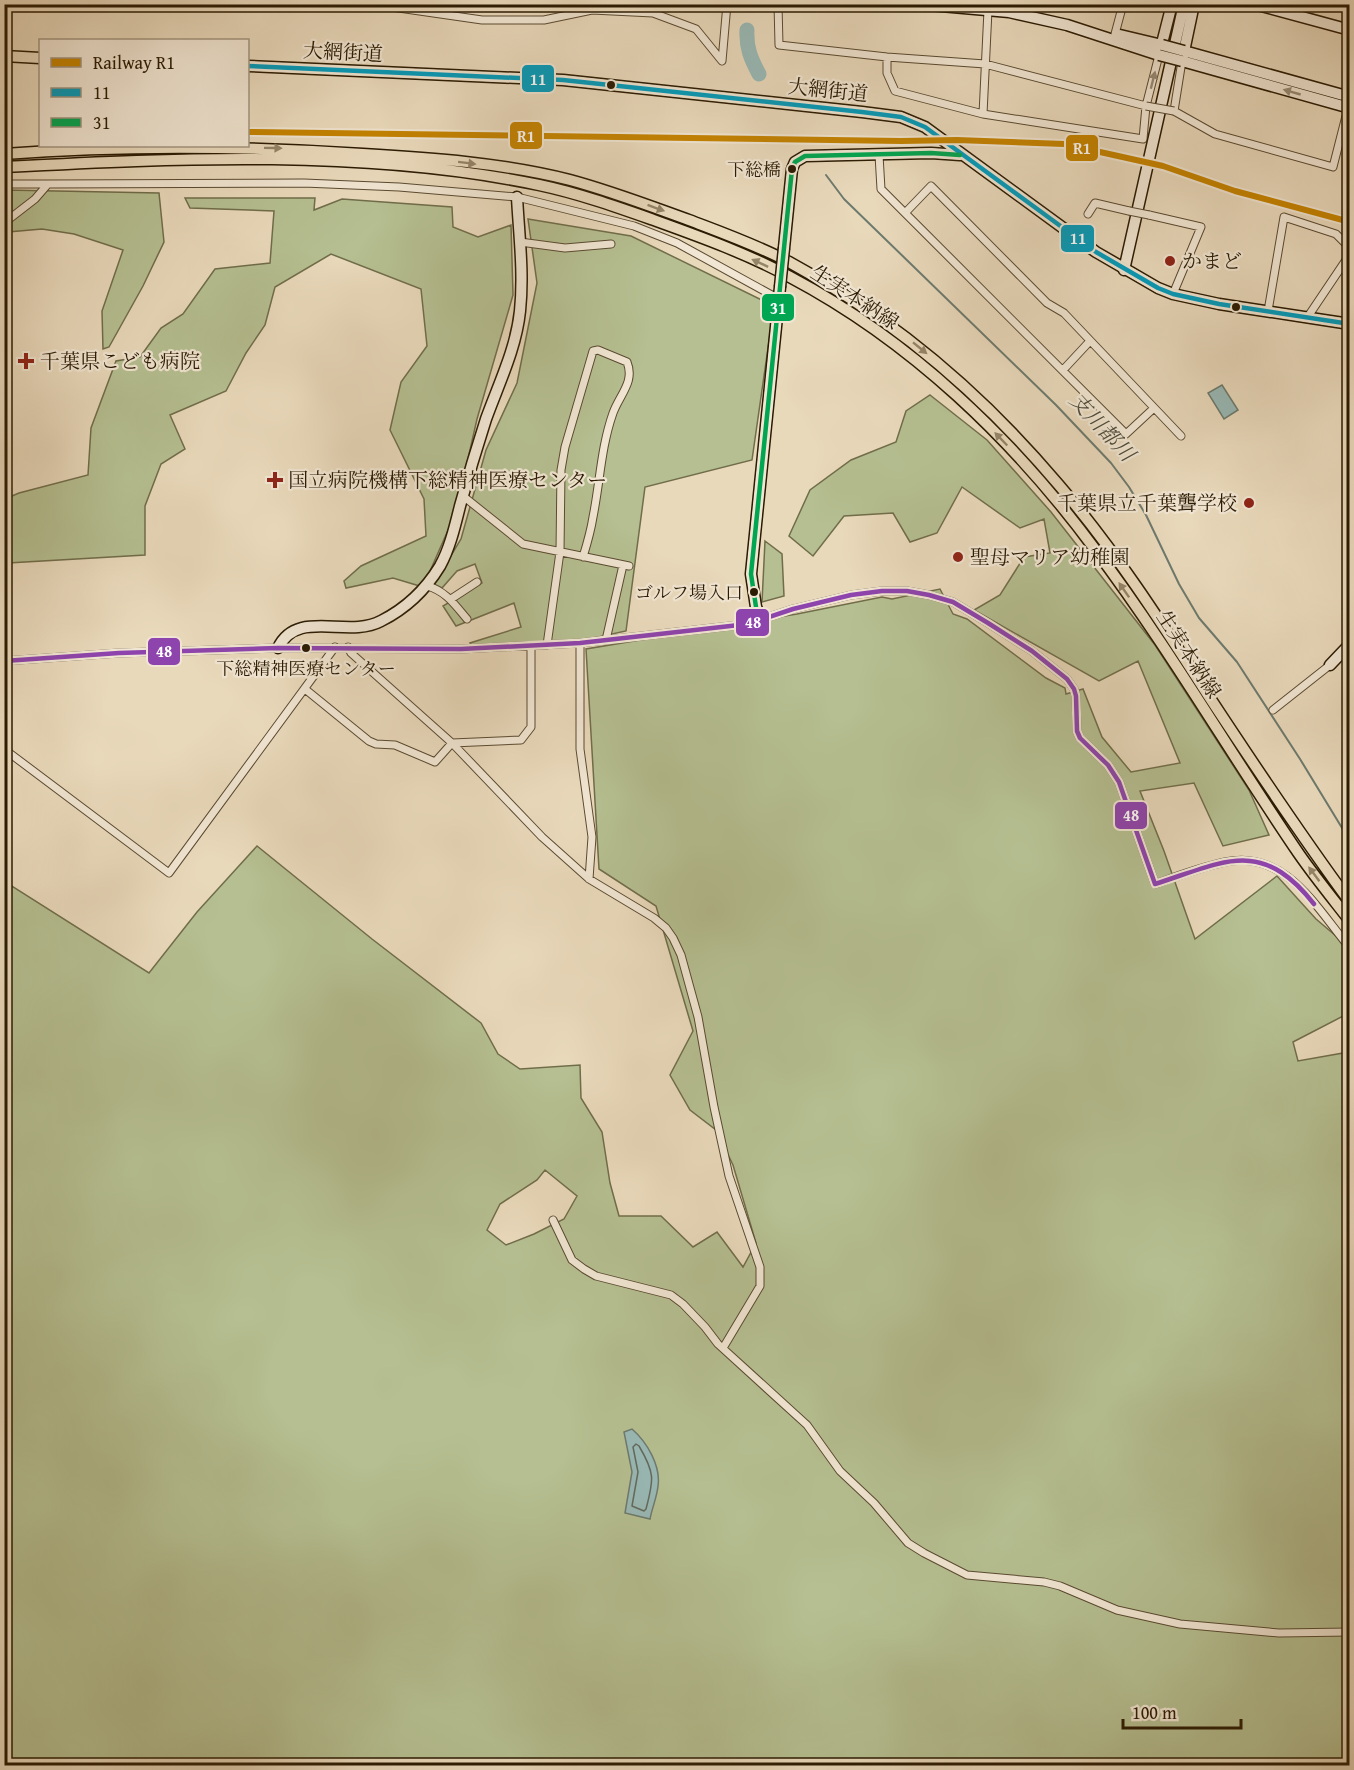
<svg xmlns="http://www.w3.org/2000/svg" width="1354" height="1770" viewBox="0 0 1354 1770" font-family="'Gentium Book Plus','Noto Serif JP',serif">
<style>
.green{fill:#b5bf91;stroke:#706d4a;stroke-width:1.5;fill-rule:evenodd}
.water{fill:#99b9b6;stroke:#6d7a6e;stroke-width:1.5}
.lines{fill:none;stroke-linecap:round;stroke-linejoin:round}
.shore{stroke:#626a5c;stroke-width:1.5}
.stream{stroke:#6d7a6e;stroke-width:2}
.river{stroke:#99b9b6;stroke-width:15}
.street-casing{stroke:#5a4a31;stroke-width:9}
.secondary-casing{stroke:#2b1b03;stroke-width:13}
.primary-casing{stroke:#2b1b03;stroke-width:13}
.street{stroke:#f1e6d3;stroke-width:7}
.secondary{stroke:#f1e6d3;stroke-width:10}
.primary{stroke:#e9d9bb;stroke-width:10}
.street-bridge-casing{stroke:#5a4a31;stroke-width:9;stroke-linecap:butt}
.secondary-bridge-casing{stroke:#2b1b03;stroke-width:13;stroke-linecap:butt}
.street-bridge{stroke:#f1e6d3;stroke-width:7}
.secondary-bridge{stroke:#f1e6d3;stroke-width:10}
.bus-1-casing{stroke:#f1e6d3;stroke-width:9}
.bus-2-casing{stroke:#f1e6d3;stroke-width:9}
.bus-3-casing{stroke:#f1e6d3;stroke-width:9}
.bus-1{stroke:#049bba;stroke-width:4.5}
.bus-2{stroke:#00a651;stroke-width:4.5}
.bus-3{stroke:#8e44ad;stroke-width:4.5}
.rail-1-casing{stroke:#f1e6d3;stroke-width:10}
.rail-1{stroke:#c48301;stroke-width:6}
.oneway{fill:#988b75}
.oneway2{fill:#948468}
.bus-dot{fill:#2b1b03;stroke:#f1e6d3;stroke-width:2}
.poi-dot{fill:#8f2418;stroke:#f1e6d3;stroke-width:2}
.labels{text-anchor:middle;stroke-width:4.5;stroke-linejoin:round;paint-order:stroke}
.bus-label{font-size:18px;fill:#2b1b03;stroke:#f1e6d3;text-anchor:end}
.street-label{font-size:20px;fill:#2b1b03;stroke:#f1e6d3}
.poi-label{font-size:20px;fill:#2b1b03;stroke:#f1e6d3;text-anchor:start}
.water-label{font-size:21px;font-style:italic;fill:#4c4a39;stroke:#f1e6d3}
.line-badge{stroke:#f1e6d3;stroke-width:2}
.badge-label{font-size:16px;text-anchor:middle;font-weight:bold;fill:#fff}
</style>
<rect width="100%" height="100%" fill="#e9d9bb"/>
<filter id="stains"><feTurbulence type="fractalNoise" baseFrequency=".00333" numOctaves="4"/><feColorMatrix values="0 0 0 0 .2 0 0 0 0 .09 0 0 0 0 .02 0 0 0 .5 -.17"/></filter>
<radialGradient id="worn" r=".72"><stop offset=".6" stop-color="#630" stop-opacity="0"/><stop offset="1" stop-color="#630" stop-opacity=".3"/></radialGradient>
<path class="green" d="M5,190l154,3 5,49 -21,44 -34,61 -6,2 -1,-38 21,-61 -49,-16 -32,-5 -34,3 -3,4z
M185,198h130l-1,12 28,-11 110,8 1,20 25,10 33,-12 2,70 -36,124 -21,93 -33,75 -30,-9 -47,10 -2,-7 17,-15 65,-30 -2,-37 -34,-69 11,-48 26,-36 -6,-57 -90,-35 -56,33 -10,38 -19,28 -20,38 -56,24 15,34 -24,15 -16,42v49l-137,8 -3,9v-73l14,-6 69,-18 3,-47 25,-67 24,-4 21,-29 22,-14 32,-45 55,-6 4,-52 -84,-3z
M528,219l103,17 143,70 -22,154 -107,27 -19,144 -37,8 -114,10 -5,-6 51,-16 -7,-24 -58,23 -13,-20 39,-23 -7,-19 -18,7 -15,17 -8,-4 27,-45 25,-89 31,-67 20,-100z
M930,395l57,45 64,72 104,133 94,145 20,45 -46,11 -29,-63 -54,8 24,60 31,88 82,-63 39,43 33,28v66l-56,29 5,19 51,-9v713l-666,1 -6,-2 -28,2 -644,-1 -1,-884 145,92 48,-61 60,-66 115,93 109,84 17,31 22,15 60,-4 1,33 21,34 8,51 9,33h42l32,31 24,-15 26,35 13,-24 -23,-78 -17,-35 -26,-20 -20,-35 23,-44 -37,-125 -57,-37 -13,-220 211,-35 85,-17 10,2 48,-10 13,25 14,5 79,59 19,10 1,6 17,-5 19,48 29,35 49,-9 -42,-102 -39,20 -125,-71 26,-15 24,-38 26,-4 -6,-34 -24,9 -58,-41 -25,46 -27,9 -17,-29 -49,3 -31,40 -24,-20 21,-46 41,-30 45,-18 10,-31zM545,1170l32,26 -13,23 -30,15 -28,11 -19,-15 13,-26 37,-24z
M765,541l17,13 2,42 -22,6z"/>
<path class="water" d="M1222,385l16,25 -14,9 -16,-26z
M632,1429c15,13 29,37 26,57 -1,11 -6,22 -8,33l-25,-6 7,-41 -8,-40z"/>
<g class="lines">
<path class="shore" d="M636,1444l3,2c16,27 15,33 7,63l-2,2 -12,-5 6,-34 -5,-25z"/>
<path class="stream" d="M826,175l18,24 212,206 55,58 18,24 17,28 33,69 20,34 38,44 63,97 50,82"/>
<path class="river" d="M747,30c-1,18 4,29 12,44"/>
<defs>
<path id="street" d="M371,4l111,16h62l48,-10 61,3 43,16 26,32 5,-57
M778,4l1,41 108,12 98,7 161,42
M4,5l28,2 20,-3
M1115,34l8,-30
M887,57v16l8,18 88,23 160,25 3,-33 13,-51
M1182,61l-8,50 41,23 118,33 15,-59
M983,114l5,-104
M879,155l2,34 245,245 28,-26
M4,184h44
M905,213l26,-27 116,117 17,10 117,123
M1088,214l7,-11 34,8
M1149,215l52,12 -28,67
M4,223l31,-24 13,-15 256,-1 95,4 118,10 117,29 43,17 102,56
M520,242l45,6 46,-4
M1268,311l16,-94 52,17 14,14
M1307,318l43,-64
M1063,370l27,-29
M463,496l60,48 106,22
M427,586c19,5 28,19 40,33
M451,599l26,-17
M606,640l17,-75
M580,643v106l12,88 -3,42
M547,645l13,-93 1,-82 4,-23 28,-96 5,-1 29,12c8,20 -7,32 -14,51 -12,34 -13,69 -20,104 -2,13 -6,27 -10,40
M348,647l3,6 101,90 90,94 47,42 65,39 12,10 7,10 8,17 17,62 16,90 15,69 31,91v19l-37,62
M4,661l115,-8 159,-5 183,1 119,-6 168,-19 45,-15 58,-14 31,-4h25l22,4 24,7 35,21 44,28 35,28 7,10 2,7 1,35 3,7 28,27 11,17 36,102c23,-8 46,-17 70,-22 61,-13 92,47 125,86
M305,689l64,52 7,3 19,1 40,17 17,-19 69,-3 10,-13v-81
M1273,710l57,-45
M4,749l165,124 166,-226
M553,1220l19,40 12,9 12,7 75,19 12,9 22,23 13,17 89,81 33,46 34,32 34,40 16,10 43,22 77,7 16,4 57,24 63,14 99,9 71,-1"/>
<path id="secondary" d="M918,4l91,8 58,13 92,30 13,-51
M1194,4l-12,57 168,47
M1254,4l96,26
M1120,35l42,10
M1184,51l166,46
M784,248l8,-79 3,-7 10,-6 126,-3 29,2
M1124,270l60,-266
M761,619l-5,-12 -5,-33 29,-287
M278,648c19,-40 69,-9 103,-27 24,-12 45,-32 59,-55 10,-18 15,-40 20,-60 8,-29 17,-59 26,-87 13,-36 30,-70 34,-108 4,-38 -1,-76 -3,-114
M1330,665l20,-21"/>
<path id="primary" d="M4,56l36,2
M248,66l315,14 299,32 39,5 24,10 171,125 62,36 15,6 46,10 131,20
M4,154c120,-9 240,-8 359,0 69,4 140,9 207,26 41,11 80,26 119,40 34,13 68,25 100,42 104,56 193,132 269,222 56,65 103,138 150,211 46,70 92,139 142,207
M4,167c174,-9 363,-18 535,18 38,8 75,21 112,34 47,17 95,34 139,58 121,64 223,162 304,271 74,98 136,205 205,306 16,23 34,45 51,67"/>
</defs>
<use href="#street" class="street-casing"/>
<use href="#secondary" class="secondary-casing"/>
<use href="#primary" class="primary-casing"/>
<use href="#street" class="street"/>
<use href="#secondary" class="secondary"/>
<use href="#primary" class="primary"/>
<defs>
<path id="street-bridge" d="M1146,106l28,5
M1129,211l20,4"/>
<path id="secondary-bridge" d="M1162,45l22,6
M1159,55l23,6
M780,287l4,-39"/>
</defs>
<use href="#street-bridge" class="street-bridge-casing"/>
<use href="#secondary-bridge" class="secondary-bridge-casing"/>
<use href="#street-bridge" class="street-bridge"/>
<use href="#secondary-bridge" class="secondary-bridge"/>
<defs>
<path id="bus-1" d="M248,66l315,14 299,32 39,5 24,10 171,125 62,36 15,6 46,10 131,20"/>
<path id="bus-2" d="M761,619l-5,-12 -5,-33 41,-405 3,-7 10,-6 126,-3 29,2"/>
<path id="bus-3" d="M4,661l115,-8 159,-5 183,1 119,-6 168,-19 45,-15 58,-14 31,-4h25l22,4 24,7 35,21 44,28 35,28 7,10 2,7 1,35 3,7 28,27 11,17 36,102c69,-22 106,-47 159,20"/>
</defs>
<use href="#bus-1" class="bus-1-casing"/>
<use href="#bus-2" class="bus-2-casing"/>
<use href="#bus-3" class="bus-3-casing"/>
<use href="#bus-1" class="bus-1"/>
<use href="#bus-2" class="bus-2"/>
<use href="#bus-3" class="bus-3"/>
<defs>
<path id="rail-1" d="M248,132l653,9 56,-1 107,4 99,22 72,25 115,31"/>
</defs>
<use href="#rail-1" class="rail-1-casing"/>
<use href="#rail-1" class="rail-1"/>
</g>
<defs><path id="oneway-solid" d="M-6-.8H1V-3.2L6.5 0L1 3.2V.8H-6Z" transform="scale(1.5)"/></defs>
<g class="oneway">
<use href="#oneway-solid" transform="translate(1153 80) rotate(-76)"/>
<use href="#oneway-solid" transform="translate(1292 92) rotate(-164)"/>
</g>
<g class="oneway2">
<use href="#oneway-solid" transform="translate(273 148) rotate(1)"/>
<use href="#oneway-solid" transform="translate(467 163) rotate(7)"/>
<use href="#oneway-solid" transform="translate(656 208) rotate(20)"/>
<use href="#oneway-solid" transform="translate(760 263) rotate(-155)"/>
<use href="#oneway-solid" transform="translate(920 348) rotate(39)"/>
<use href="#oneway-solid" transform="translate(1001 439) rotate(-134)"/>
<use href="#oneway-solid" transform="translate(1124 590) rotate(-125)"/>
<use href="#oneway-solid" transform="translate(1314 874) rotate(-127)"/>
</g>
<g class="bus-dot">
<circle cx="611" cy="85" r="5"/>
<circle cx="792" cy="169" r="5"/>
<circle cx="1236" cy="307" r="5"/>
<circle cx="754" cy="592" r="5"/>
<circle cx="306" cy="648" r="5"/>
</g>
<g class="poi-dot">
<circle cx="1170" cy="261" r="6"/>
<path d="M23 352h6v6h6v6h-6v6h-6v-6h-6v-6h6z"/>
<path d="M272 471h6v6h6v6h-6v6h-6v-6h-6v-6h6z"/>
<circle cx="1249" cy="503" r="6"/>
<circle cx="958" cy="557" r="6"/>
</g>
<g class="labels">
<g class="bus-label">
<text x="781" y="176">下総橋</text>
<text x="743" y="599">ゴルフ場入口</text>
<text x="306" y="675" text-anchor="middle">下総精神医療センター</text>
</g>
<g class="street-label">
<text transform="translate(343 52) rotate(3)" y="7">大網街道</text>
<text transform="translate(828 90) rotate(6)" y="7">大網街道</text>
<text transform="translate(855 297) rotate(33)" y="7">生実本納線</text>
<text transform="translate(1189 654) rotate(57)" y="7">生実本納線</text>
</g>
<g class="poi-label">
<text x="1182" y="268">かまど</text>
<text x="40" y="368">千葉県こども病院</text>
<text x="288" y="487">国立病院機構下総精神医療センター</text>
<text x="1237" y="510" text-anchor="end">千葉県立千葉聾学校</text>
<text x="970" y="564">聖母マリア幼稚園</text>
</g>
<g class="water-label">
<text transform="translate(1102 427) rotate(47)" y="7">支川都川</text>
</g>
</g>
<g class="line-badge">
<rect x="521" y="64" width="34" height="29" rx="6" fill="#049bba"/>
<rect x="509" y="121" width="34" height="29" rx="6" fill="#c48301"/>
<rect x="1065" y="134" width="34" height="28" rx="6" fill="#c48301"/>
<rect x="1060" y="224" width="35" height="29" rx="6" fill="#049bba"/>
<rect x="761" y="293" width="34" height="29" rx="6" fill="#00a651"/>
<rect x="735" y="608" width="35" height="29" rx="6" fill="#8e44ad"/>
<rect x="147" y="637" width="34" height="29" rx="6" fill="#8e44ad"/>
<rect x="1114" y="801" width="34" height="29" rx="6" fill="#8e44ad"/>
</g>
<g class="badge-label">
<text x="538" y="85">11</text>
<text x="526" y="142">R1</text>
<text x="1082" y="154">R1</text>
<text x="1078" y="244">11</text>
<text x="778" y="314">31</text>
<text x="753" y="628">48</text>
<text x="164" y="657">48</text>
<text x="1131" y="821">48</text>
</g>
<rect width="1354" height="1770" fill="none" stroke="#e9d9bb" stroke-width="24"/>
<rect x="6" y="6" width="1342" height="1758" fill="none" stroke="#2b1b03" stroke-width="3"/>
<rect x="12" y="12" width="1330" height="1746" fill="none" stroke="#2b1b03" stroke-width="1.5"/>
<rect x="39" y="39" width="210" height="108" fill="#f1e6d3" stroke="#a29580" stroke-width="1.5"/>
<rect x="51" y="58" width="30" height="9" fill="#c48301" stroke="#a29580" stroke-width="1.5"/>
<text x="93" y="69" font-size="18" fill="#2b1b03">Railway R1</text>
<rect x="51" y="88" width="30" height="9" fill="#049bba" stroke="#a29580" stroke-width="1.5"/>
<text x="93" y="99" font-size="18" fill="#2b1b03">11</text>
<rect x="51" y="118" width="30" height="9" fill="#00a651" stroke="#a29580" stroke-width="1.5"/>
<text x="93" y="129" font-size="18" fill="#2b1b03">31</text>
<path d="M1123 1719v9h118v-9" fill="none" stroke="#2b1b03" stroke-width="3"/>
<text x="1132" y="1719" font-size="18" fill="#2b1b03" stroke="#f1e6d3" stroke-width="4.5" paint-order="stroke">100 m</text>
<rect width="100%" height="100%" filter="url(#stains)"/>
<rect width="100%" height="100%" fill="url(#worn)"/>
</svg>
